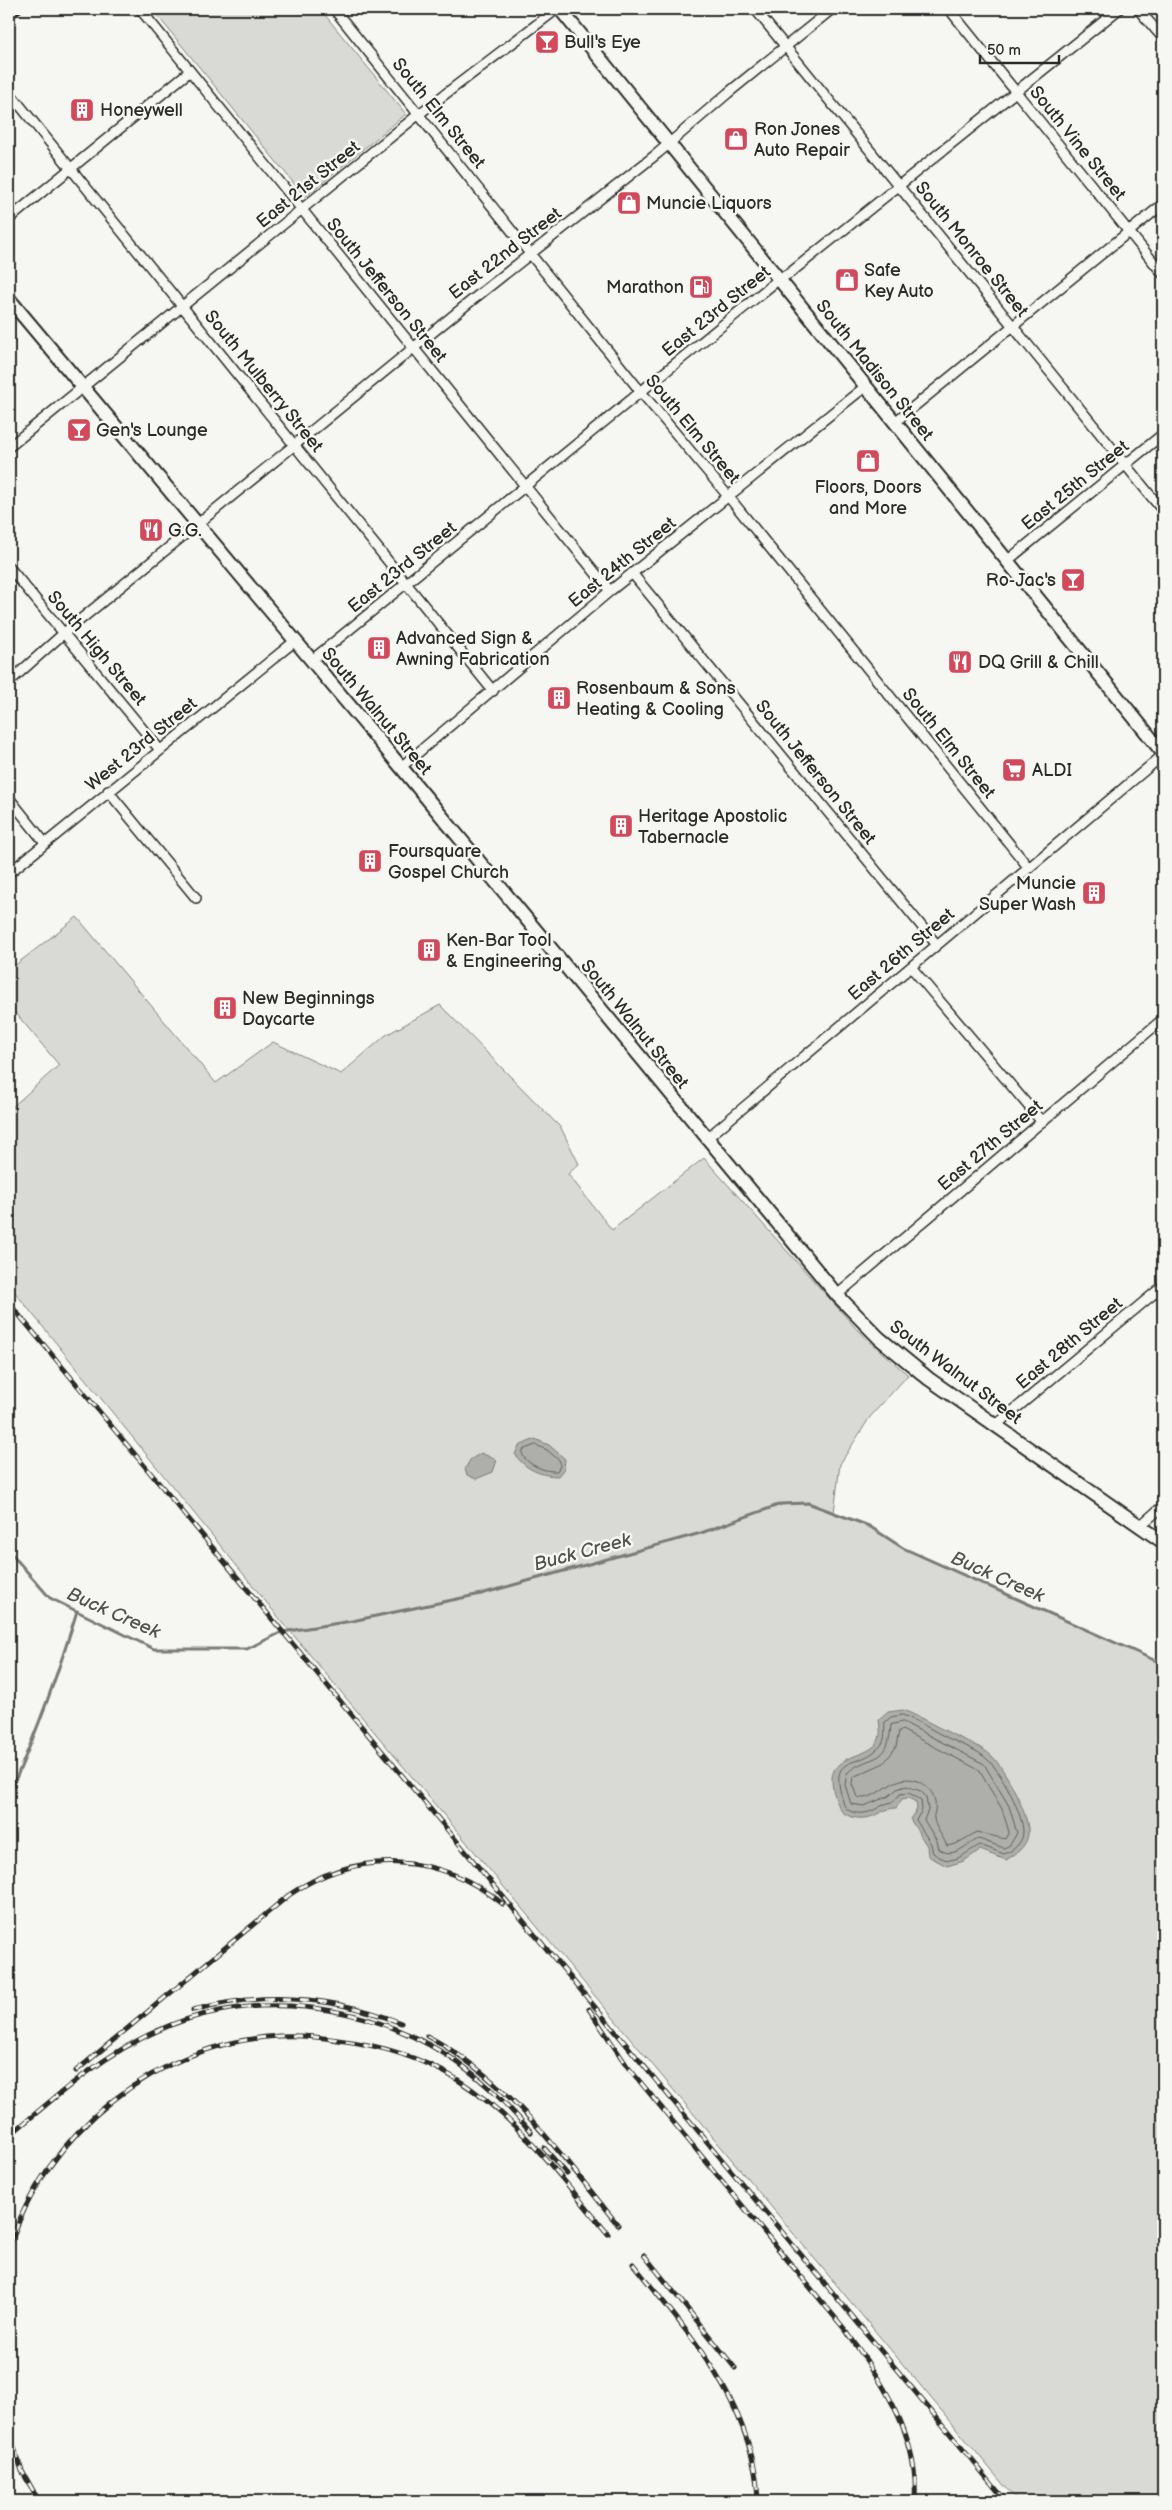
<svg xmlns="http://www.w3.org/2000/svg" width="1172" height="2510" viewBox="0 0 1172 2510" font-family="'Balsamiq Sans',sans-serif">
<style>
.green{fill:#d9d9d5;stroke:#828280}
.water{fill:#aeaeab;stroke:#7a7a78}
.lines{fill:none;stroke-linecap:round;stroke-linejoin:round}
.shore{stroke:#5f5f5e;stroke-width:1}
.stream{stroke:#7a7a78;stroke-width:3}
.minor-casing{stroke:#2b2b2b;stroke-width:12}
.secondary-casing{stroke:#2b2b2b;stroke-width:16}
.minor{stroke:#f6f6f2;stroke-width:9}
.secondary{stroke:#f6f6f2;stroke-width:12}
.rail-casing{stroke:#2b2b2b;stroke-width:5}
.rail{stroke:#f6f6f2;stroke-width:3;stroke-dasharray:9;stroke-linecap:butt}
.labels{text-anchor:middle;stroke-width:5;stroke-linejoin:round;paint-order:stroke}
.poi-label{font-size:18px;fill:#2b2b2b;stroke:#f6f6f2;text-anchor:start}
.street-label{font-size:18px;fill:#2b2b2b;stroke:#f6f6f2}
.water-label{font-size:19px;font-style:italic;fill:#525251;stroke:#f6f6f2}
</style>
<rect width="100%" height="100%" fill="#f6f6f2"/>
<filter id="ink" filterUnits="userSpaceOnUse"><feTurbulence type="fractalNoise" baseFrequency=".02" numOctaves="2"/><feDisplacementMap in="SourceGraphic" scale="10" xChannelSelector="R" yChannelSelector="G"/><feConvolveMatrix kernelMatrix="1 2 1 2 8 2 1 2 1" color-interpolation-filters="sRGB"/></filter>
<g filter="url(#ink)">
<path class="green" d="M152,9h168l86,105 -101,83z
M77,917l139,166 57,-41 68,32 45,-39 54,-30 121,123 18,36 -11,10 44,56 92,-72 158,177 46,40 -38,42 -30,47 -6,49 35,13 34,22 260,116v837h-146l-742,-888 -266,-328v-175l50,-45 -50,-60v-35z"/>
<path class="water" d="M535,1439l14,6 16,14 -1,10 -6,7c-17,0 -34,-7 -43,-22l4,-8z
M481,1453l16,7 -4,12 -17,7 -9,-4 -2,-6 5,-9z
M903,1710c16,6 30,15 45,22 14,8 32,13 44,24 13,13 39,61 36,79 -2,12 -12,19 -22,25l-26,-10 -16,11 -17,5 -19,-10 -1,-10 -17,-27 7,-10 -1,-7 -8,-4 -6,1 -6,9c-13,0 -21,10 -32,10 -8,1 -20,-2 -24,-9 -29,-63 29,-44 39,-70 2,-5 1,-13 0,-19l9,-8z"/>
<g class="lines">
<path class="shore" d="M536,1445l11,5 13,11v5l-3,5c-12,1 -30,-6 -35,-17l1,-4z
M903,1715c16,6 30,16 45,23 13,6 30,12 40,22 14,13 35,54 35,72 0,11 -10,19 -19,22l-24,-9c-19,10 -27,23 -47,8l-2,-9 -15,-24 6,-10 -1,-10 -12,-7 -9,1 -7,8c-11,1 -18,10 -29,11 -7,1 -17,-1 -20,-8 -18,-57 15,-32 38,-61 4,-6 2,-15 3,-22l6,-5z
M903,1722l81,42 25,42 8,27 -7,12 -6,3 -25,-9c-14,5 -25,21 -40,10l-2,-8 -13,-21 4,-10 -2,-13 -5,-6 -15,-5 -9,3 -8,7 -25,10 -13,-2 -6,-19 2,-12c24,-21 41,-5 44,-48z
M902,1730l77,40 23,39 7,23 -4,7 -28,-7 -21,12 -9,2c-3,-8 -13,-20 -13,-28 -1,-2 1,-5 1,-7 2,-15 -5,-24 -18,-30 -24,-10 -41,23 -60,16l-5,-13 1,-7 31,-14 12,-16 3,-16z"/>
<path class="stream" d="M9,1551l41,47 104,51h93l35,-17 70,-11 129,-27 220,-61 80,-29 27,-1 61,23 34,22 260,116
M9,1794c27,-59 49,-120 68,-183"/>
<defs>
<path id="minor" d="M140,9l470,582
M334,9l307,383 87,104 301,372
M755,9l408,502
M949,9l214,265
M1138,9l25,29
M9,92l484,599
M9,219l181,-148
M895,422l268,-218
M9,447l410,-333 138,-105
M1007,561l156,-127
M9,567l151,183
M632,573l305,372
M312,660l467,-381 11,-6 329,-264
M9,682l55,-49 407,-332 187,-148 70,-60 104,-84
M401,767l209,-176 256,-205
M108,791l88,107
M9,798l36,45
M9,873l286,-232
M911,967l131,155
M706,1139l457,-384
M837,1295l326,-276
M996,1425l167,-139
M1141,1525l22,-19"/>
<path id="secondary" d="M560,9l603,744
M9,299l392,468 436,528 42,43 50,41 234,163"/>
</defs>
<use href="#minor" class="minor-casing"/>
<use href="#secondary" class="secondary-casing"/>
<use href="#minor" class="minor"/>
<use href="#secondary" class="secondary"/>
<defs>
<path id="rail" d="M9,19l12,-10
M9,1303l997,1198
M589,2009l38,57 220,266c36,52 72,102 68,169
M193,2010c70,-19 140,-14 208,13
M427,2036c82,43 135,120 191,189
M76,2071l213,-176c67,-46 150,-43 214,9
M9,2136c47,-40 93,-81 150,-106 92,-41 202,-28 286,24 34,21 61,49 86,78
M544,2148l23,26
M9,2249c35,-116 149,-207 271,-213 20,-1 39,1 58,4 42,5 84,18 120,40 61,39 104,99 150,154
M644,2255l91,113
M633,2264c56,70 122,142 125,237
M9,2433l13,38 17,30"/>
</defs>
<use href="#rail" class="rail-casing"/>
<use href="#rail" class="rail"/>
</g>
</g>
<defs>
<symbol id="bar-square" viewBox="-11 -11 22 22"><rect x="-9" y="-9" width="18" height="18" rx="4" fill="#d1495b" stroke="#f6f6f2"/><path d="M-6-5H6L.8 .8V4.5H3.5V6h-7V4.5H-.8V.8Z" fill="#fff"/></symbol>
<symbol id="building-square" viewBox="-11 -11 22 22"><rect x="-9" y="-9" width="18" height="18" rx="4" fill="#d1495b" stroke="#f6f6f2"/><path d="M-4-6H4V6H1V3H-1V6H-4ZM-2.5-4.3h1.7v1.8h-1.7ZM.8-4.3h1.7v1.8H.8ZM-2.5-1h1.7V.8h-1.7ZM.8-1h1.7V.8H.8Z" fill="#fff"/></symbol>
<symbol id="shop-square" viewBox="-11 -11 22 22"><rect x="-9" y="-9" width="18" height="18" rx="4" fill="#d1495b" stroke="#f6f6f2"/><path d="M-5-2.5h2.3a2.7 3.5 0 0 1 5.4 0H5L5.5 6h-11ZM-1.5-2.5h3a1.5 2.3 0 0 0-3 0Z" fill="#fff"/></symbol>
<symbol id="fuel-square" viewBox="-11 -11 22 22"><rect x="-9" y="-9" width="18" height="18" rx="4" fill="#d1495b" stroke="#f6f6f2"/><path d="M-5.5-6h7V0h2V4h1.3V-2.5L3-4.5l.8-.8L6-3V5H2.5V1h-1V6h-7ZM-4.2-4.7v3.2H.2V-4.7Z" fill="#fff"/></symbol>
<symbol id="restaurant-square" viewBox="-11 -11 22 22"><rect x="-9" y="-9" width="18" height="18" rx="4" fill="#d1495b" stroke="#f6f6f2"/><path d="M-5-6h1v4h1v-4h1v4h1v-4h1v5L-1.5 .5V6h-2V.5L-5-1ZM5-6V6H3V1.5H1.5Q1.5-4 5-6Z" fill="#fff"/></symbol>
<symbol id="supermarket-square" viewBox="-11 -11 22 22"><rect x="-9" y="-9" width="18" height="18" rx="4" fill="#d1495b" stroke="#f6f6f2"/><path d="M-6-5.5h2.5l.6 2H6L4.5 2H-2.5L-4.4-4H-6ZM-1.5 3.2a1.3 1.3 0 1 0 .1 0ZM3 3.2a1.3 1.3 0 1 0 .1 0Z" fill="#fff"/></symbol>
</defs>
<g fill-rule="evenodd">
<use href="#bar-square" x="533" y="28" width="28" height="28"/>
<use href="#building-square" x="68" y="96" width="28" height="28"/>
<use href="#shop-square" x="722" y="125" width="28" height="28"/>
<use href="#shop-square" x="615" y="189" width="28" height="28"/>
<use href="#shop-square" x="833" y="266" width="28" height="28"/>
<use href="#fuel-square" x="687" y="273" width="28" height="28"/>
<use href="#bar-square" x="65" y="416" width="28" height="28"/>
<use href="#shop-square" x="854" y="447" width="28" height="28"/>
<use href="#restaurant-square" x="137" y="516" width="28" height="28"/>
<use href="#bar-square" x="1059" y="566" width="28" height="28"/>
<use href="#building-square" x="365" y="634" width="28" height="28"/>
<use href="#restaurant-square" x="946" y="648" width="28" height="28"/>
<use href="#building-square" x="545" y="684" width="28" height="28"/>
<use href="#supermarket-square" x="1000" y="756" width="28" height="28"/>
<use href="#building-square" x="607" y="812" width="28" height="28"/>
<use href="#building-square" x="356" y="847" width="28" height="28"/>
<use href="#building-square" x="1080" y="879" width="28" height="28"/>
<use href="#building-square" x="415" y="936" width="28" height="28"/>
<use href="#building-square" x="211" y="994" width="28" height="28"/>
</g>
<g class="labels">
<g class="poi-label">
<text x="564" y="48">Bull's Eye</text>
<text x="100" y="116">Honeywell</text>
<text x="754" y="135">Ron Jones<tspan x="754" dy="21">Auto Repair</tspan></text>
<text x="646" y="209">Muncie Liquors</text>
<text x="864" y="276">Safe<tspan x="864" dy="21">Key Auto</tspan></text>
<text x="684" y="293" text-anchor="end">Marathon</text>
<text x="96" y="436">Gen's Lounge</text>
<text x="868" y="493" text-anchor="middle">Floors, Doors<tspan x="868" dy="21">and More</tspan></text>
<text x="168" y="536">G.G.</text>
<text x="1056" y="586" text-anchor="end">Ro-Jac's</text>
<text x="396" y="644">Advanced Sign &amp;<tspan x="396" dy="21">Awning Fabrication</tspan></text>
<text x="978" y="668">DQ Grill &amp; Chill</text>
<text x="576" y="694">Rosenbaum &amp; Sons<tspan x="576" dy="21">Heating &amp; Cooling</tspan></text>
<text x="1032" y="776">ALDI</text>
<text x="638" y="822">Heritage Apostolic<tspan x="638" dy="21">Tabernacle</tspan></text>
<text x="388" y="857">Foursquare<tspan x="388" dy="21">Gospel Church</tspan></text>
<text x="1076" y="889" text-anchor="end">Muncie<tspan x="1076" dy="21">Super Wash</tspan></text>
<text x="446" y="946">Ken-Bar Tool<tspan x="446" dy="21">&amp; Engineering</tspan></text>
<text x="242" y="1004">New Beginnings<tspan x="242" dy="21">Daycarte</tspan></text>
</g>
<g class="street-label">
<text transform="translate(439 113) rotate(51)" y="6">South Elm Street</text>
<text transform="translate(1078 143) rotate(51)" y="6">South Vine Street</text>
<text transform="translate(308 184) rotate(-39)" y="6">East 21st Street</text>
<text transform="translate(972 249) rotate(51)" y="6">South Monroe Street</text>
<text transform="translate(505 253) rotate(-38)" y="6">East 22nd Street</text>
<text transform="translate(387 290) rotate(51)" y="6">South Jefferson Street</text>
<text transform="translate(716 311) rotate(-39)" y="6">East 23rd Street</text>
<text transform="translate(875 370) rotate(51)" y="6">South Madison Street</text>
<text transform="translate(264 381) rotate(51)" y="6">South Mulberry Street</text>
<text transform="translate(693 429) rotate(50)" y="6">South Elm Street</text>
<text transform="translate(1075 485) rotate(-39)" y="6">East 25th Street</text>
<text transform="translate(622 562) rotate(-39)" y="6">East 24th Street</text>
<text transform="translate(402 567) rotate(-39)" y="6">East 23rd Street</text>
<text transform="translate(97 648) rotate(50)" y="6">South High Street</text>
<text transform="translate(377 711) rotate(50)" y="6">South Walnut Street</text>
<text transform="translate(949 743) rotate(51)" y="6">South Elm Street</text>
<text transform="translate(141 744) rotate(-39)" y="6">West 23rd Street</text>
<text transform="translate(816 772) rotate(51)" y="6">South Jefferson Street</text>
<text transform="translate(901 954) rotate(-40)" y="6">East 26th Street</text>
<text transform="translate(635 1024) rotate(51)" y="6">South Walnut Street</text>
<text transform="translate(990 1145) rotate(-40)" y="6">East 27th Street</text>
<text transform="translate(1069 1343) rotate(-40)" y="6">East 28th Street</text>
<text transform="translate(956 1372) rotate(37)" y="6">South Walnut Street</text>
</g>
<g class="water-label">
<text transform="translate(582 1551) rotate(-15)" y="7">Buck Creek</text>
<text transform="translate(998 1576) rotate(24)" y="7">Buck Creek</text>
<text transform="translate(114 1612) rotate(24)" y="7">Buck Creek</text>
</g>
</g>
<rect width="1172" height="2510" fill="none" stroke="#f6f6f2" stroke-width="30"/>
<rect x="15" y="15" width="1142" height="2480" fill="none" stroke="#2b2b2b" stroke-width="2" filter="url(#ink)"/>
<path d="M980 55v8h79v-8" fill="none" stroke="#2b2b2b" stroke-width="2.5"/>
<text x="987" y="55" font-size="15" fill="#2b2b2b" stroke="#f6f6f2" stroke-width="4" paint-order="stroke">50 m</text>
</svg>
